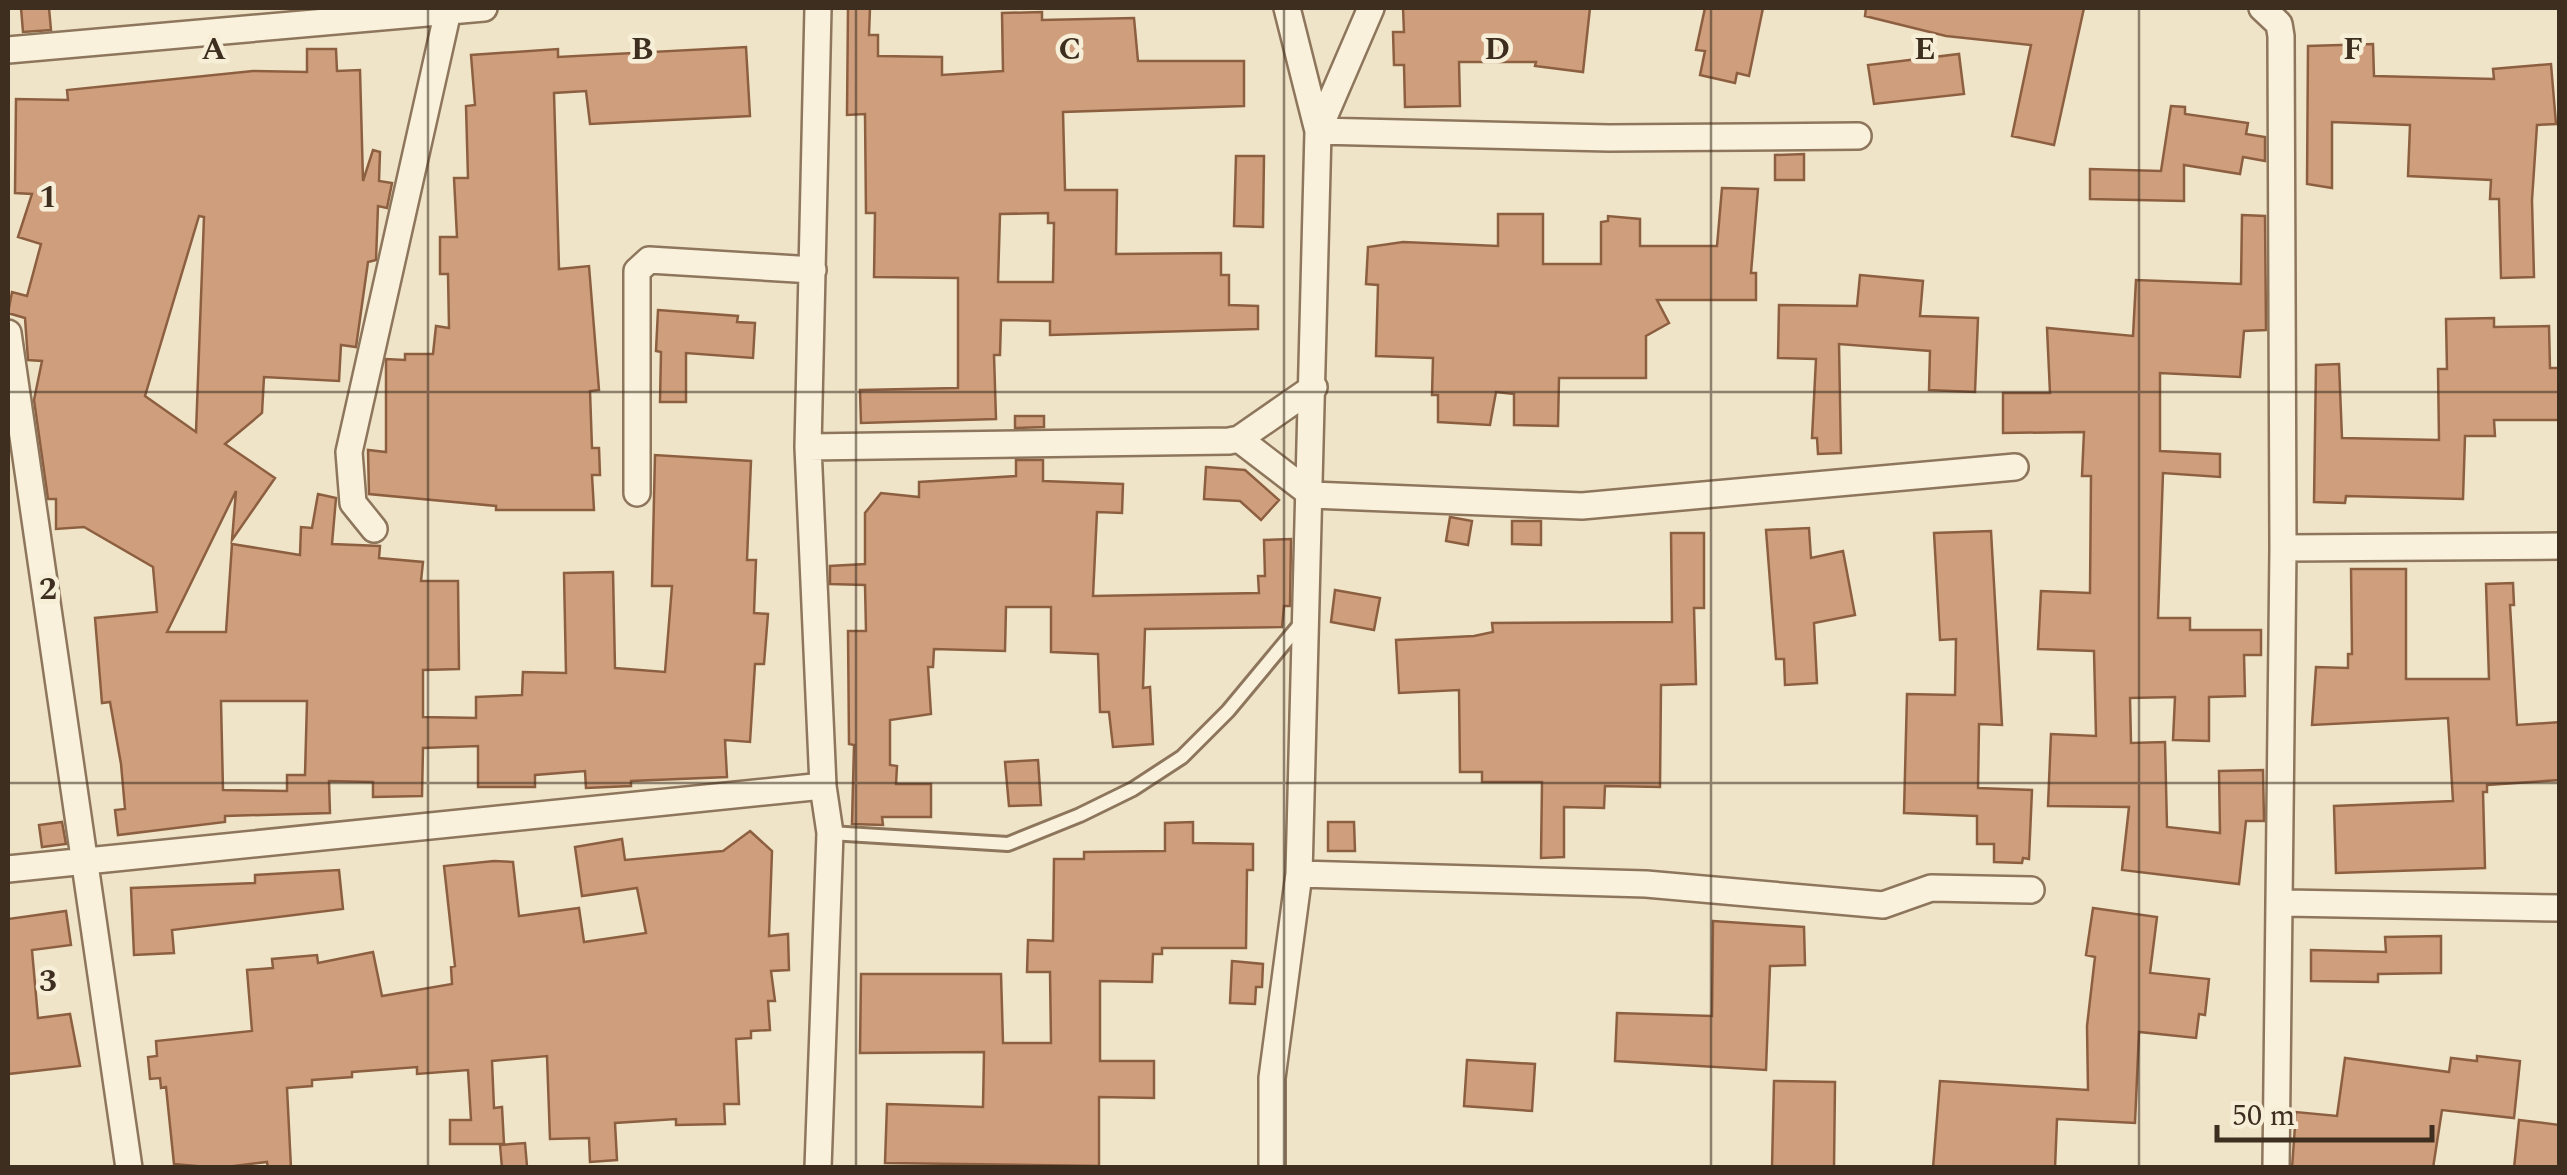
<svg xmlns="http://www.w3.org/2000/svg" width="2567" height="1175" viewBox="0 0 2567 1175" font-family="Spectral,serif">
<style>
.building{fill:#cf9f7d;stroke:#8d5f41;stroke-width:2.5;fill-rule:evenodd}
.lines{fill:none;stroke-linecap:round;stroke-linejoin:round}
.lane-casing{stroke:#8d765c;stroke-width:18}
.street-casing{stroke:#8d765c;stroke-width:30}
.lane{stroke:#faf1dc;stroke-width:12}
.street{stroke:#faf1dc;stroke-width:25}
.grid{fill:none;stroke:#3d2e20;stroke-width:2.5;stroke-opacity:0.55}
.grid-label{font-size:32px;text-anchor:middle;font-weight:bold;fill:#3d2e20;stroke:#f7eed8;stroke-width:9;stroke-linejoin:round;paint-order:stroke}
</style>
<rect width="100%" height="100%" fill="#f0e4c8"/>
<path class="building" d="M21,8h28l2,22 -28,2z
M848,8h22l-1,27h9v21l64,1v18l61,-4 -1,-58 40,-1v8l92,-2 4,43h106v45l-181,6 2,78h52l-1,64 105,-1v22h8v30l29,1v23l-208,6v-14l-49,-1 -1,35h-6l2,64 -135,4 -1,-33 98,-2v-110l-84,-1 1,-64h-9l-1,-99 -18,1zM1048,213v10h6l-1,59h-55l2,-68z
M1403,8h187l-7,64 -48,-6 1,-4h-77l1,44 -55,1 -1,-42h-10l-1,-33h11z
M1705,8h58l-14,68 -12,-3 -2,10 -35,-8 5,-24 -9,-1z
M1866,8h218l-30,137 -42,-9 19,-91 -85,-9 -81,-20z
M2373,44l1,32 120,3 -1,-10 58,-5 5,60 -19,1 -5,75 2,77 -33,1 -2,-79h-9l1,-19 -83,-4 2,-51 -78,-3v66l-25,-4 1,-138z
M746,47l4,69 -160,8 -4,-33 -32,2 5,176 30,-3 10,124 -9,1 2,57h7l1,27h-8l2,35h-98v-4l-127,-12 -1,-44 18,2v-93l19,1v-6h28l3,-28 13,2 -1,-54h-8v-37h17l-3,-59h14l-2,-72 9,-1 -4,-50 87,-6v8z
M307,49h29l1,22 23,-1 3,111 10,-31 7,2 -1,29 13,2 -5,25 -9,-2 -2,54 -8,2 -12,85 -15,-2 -2,36 -75,-4 -2,36 -37,31 50,34 -43,62 4,-49 -69,141h59l6,-88 68,11 1,-28 11,1 6,-34 18,4 -4,46 48,2 -1,12 44,4 -2,19h37l1,88 -36,1v47l53,1v-21l46,-2 1,-23 43,1 -2,-100 49,-1 2,96 50,4 7,-86h-20l3,-131 96,6 -4,99h9l-2,53 14,1 -4,50h-9l-5,78 -25,-2 2,37 -96,4v5l-45,2 -1,-17 -50,4v12h-57v-41l-55,2 -1,48 -49,1v-15l-44,-1 1,32 -105,3v6l-107,13 -3,-25 10,-1 -4,-45 -11,-62 -8,1 -7,-85 62,-6 -4,-45 -69,-40 -28,2v-30h-8l-14,-99 8,-39 -14,-1 -3,-42 -17,-5 4,-21 15,4 14,-52 -23,-7 14,-43 -17,-1 1,-94 52,1 -1,-10 186,-19 54,1zM199,216l5,1 -8,215 -51,-36zM221,701h86l-2,74h-18v16l-64,-1z
M1959,54l5,40 -90,10 -6,-39z
M2171,106l14,1v7l63,9 -2,11 19,3v24l-22,-4 -3,17 -56,-9v36l-94,-2v-30l71,2z
M1804,154v26h-29v-25z
M1236,156h28l-1,71 -29,-1z
M1722,188l36,1 -7,84h5v27h-99l12,23 -23,13v42h-87l-1,48 -44,-1v-31l-18,-2 -6,33 -52,-3v-27h-6l1,-37 -57,-2 2,-71 -12,-1 2,-37 35,-5 95,4v-32h45v50h58v-42l7,-1v-5l32,3v27h77z
M2242,215l23,1 1,114 -22,1 -4,46 -80,-4v78l60,3v23l-57,-4 -5,145h32v12h71v25h-17l1,41 -36,1v44l-36,-1 2,-43 -45,1 1,45 34,-1 2,85 53,6 -1,-62 44,-1 1,51h-18l-7,63 -117,-14 7,-63 -81,-1 3,-72 45,2 -2,-85 -56,-2 3,-58 49,2 1,-117h-9l2,-44 -81,1v-40h47l-3,-65 86,8 3,-56 105,4z
M1860,275l63,6 -3,35 58,2 -3,74 -46,-2 1,-39 -91,-7 2,109 -23,1 -1,-16h-5l4,-79 -38,-1 1,-53 78,1z
M658,310l80,6 -1,6 18,1 -2,35 -67,-5v49h-26l1,-50 -5,-1z
M2494,318v9l55,-1 1,42h10v52h-66l1,16h-30l-2,63 -117,-3 -1,7 -31,-1 2,-137 23,-1 3,74 97,2 -1,-71h9l-1,-50z
M1015,416h29v11l-29,1z
M1016,460h27v21l80,3 -1,29 -25,-1 -4,84 166,-3 -1,-17h7l-1,-36 27,-1 -1,67h-6l-2,21 -137,2 -2,59 7,-1 3,57 -40,3 -4,-35h-9l-2,-58 -47,-2v-45h-45l-1,44 -71,-2 -1,18h-5l3,47 -41,6v45l7,1 -1,18h35v33h-49l1,8 -31,-1 2,-79 -5,-1 -1,-113h18l-1,-46 -35,-1v-18l35,-2v-51l16,-20 38,4v-15l97,-6z
M1206,467l39,3 34,30 -18,20 -21,-19 -36,-2z
M1450,517l22,4 -4,24 -22,-4z
M1512,521h29v24l-29,-1z
M1809,528l2,30 32,-7 12,64 -41,8 3,60 -32,2 -1,-26h-8l-10,-129z
M1991,531l11,194 -23,-1 -1,64 54,2 -3,69 -6,-1 -1,5 -28,-1v-18h-17v-28l-73,-3 3,-119 48,1 1,-56 -16,1 -6,-107z
M1671,533h33v75h-10l2,76 -35,1 -1,102 -55,-1 -1,22 -40,-1v50l-23,1 1,-76h-60v-10h-22l-1,-82 -60,3 -3,-53 78,-4 19,-4 -1,-9 180,-1z
M2351,569h55v110h83l-3,-95 27,-1 1,22h-4l7,120 43,-3v58l-73,5v7h-4l2,76 -149,5 -2,-67 119,-5 -5,-83 -136,7 4,-58 32,1v-14h4z
M1335,590l45,8 -6,32 -43,-8z
M1038,760l3,45 -32,1 -4,-44z
M62,822l4,22 -24,3 -3,-22z
M1193,822v21l60,1v26h-6l-1,78h-84v6h-9l-1,28 -52,-1v80h54v37l-55,-1v69l-214,-3 2,-59 96,3 1,-55 -124,1 1,-79h140l2,69h48l-1,-71h-23l1,-32 25,1 1,-82h30v-7l81,-1v-28z
M1328,822h26l1,29h-27z
M750,831l22,20 -3,85 19,-2 1,36 -18,1 4,30h-7l2,29 -19,1v7l-15,1 3,65h-15l1,20 -49,1v-6l-61,4 2,37 -27,2 -1,-24 -39,1 -3,-83 -55,5 2,47 8,-1 2,37h-54v-24h21l-3,-50 -51,4v-7l-65,5v5l-40,3v6l-25,2 4,80h-23l-1,-6 -49,6 -44,-4 -8,-77 -5,1 -1,-10 -10,1 -2,-22 9,-1 -1,-15 96,-10 -5,-61 26,-2 -1,-9 45,-4 1,8 55,-11 9,44 70,-12 -1,-17 4,-1 -11,-100 50,-5 19,1 6,54 60,-8 5,34 62,-9 -9,-45 -55,8 -7,-49 47,-8 3,21 98,-9z
M339,870l4,39 -171,21 2,23 -40,2 -3,-67 124,-5v-8z
M2093,908l64,9 -7,56 59,6 -4,36 -6,-1 -3,24 -57,-6 -4,91 -78,-4 -2,49h-122l7,-87 148,9 -1,-64 8,-69 -9,-2z
M66,911l5,34 -39,5 6,68 32,-4 10,52 -72,8v-155z
M1713,921l91,6 1,38 -35,1 -4,104 -151,-9 2,-48 95,3z
M2441,936v37l-63,1v8l-67,-1v-31l75,2 -1,-15z
M1232,961l31,3 -1,23h-6l-1,17 -25,-1z
M2477,1056l43,5 -6,57 -72,-8 -9,58h-141l4,-56 41,4 8,-58 104,14 2,-14 26,3z
M1467,1060l68,4 -3,47 -68,-5z
M1774,1081l61,1 -1,86h-62z
M2519,1120l41,5v43h-46z
M525,1143l2,23 -25,2 -2,-23z"/>
<g class="lines">
<defs>
<path id="lane" d="M830,833l178,11 72,-29 53,-26 49,-32 46,-46 74,-89"/>
<path id="street" d="M818,8l-10,439 15,339 7,47 -12,335
M1371,8l-53,123 291,7 249,-2
M2262,8l17,16 2,12 2,512 -7,620
M8,50l476,-42
M8,333l121,835
M1239,439l73,56 270,11 433,-39
M808,447l421,-6 10,-2 75,-52
M637,493v-222l12,-11 164,10
M374,529l-21,-26 -4,-51 99,-441
M2283,548l277,-2
M8,869l815,-83
M1299,874l347,10 237,21 48,-17 100,2
M2280,903l280,5
M1272,1168v-90l27,-204 19,-743 -31,-123"/>
</defs>
<use href="#lane" class="lane-casing"/>
<use href="#street" class="street-casing"/>
<use href="#lane" class="lane"/>
<use href="#street" class="street"/>
</g>
<path class="grid" d="M428,8v1160M856,8v1160M1284,8v1160M1711,8v1160M2139,8v1160M8,392h2552M8,783h2552"/>
<g class="grid-label">
<text x="214" y="59">A</text>
<text x="642" y="59">B</text>
<text x="1070" y="59">C</text>
<text x="1497" y="59">D</text>
<text x="1925" y="59">E</text>
<text x="2353" y="59">F</text>
<text x="48" y="207">1</text>
<text x="48" y="599">2</text>
<text x="48" y="991">3</text>
</g>
<rect width="2567" height="1175" fill="none" stroke="#3d2e20" stroke-width="20"/>
<path d="M2217 1125v15h215v-15" fill="none" stroke="#3d2e20" stroke-width="5"/>
<text x="2232" y="1125" font-size="30" fill="#3d2e20" stroke="#f7eed8" stroke-width="8" paint-order="stroke">50 m</text>
</svg>
